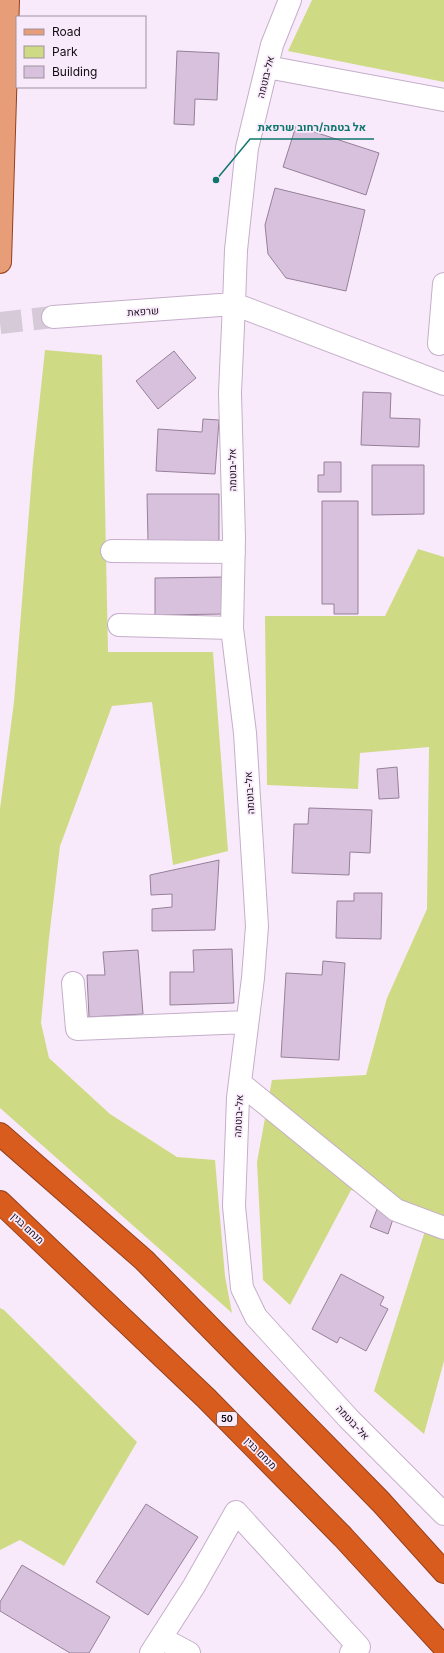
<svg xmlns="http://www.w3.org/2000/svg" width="444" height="1653" viewBox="0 0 444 1653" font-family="Inter,Heebo,sans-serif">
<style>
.green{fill:#ceda84}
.building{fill:#d8c1dc;stroke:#968099}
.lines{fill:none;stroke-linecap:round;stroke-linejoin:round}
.minor-tunnel{stroke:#d6c9d8;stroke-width:22;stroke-dasharray:22 11;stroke-linecap:butt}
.minor-casing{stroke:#c5aec9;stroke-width:24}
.major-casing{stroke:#94401b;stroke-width:24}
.highway-casing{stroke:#94401b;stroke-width:24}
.minor{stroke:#fff;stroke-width:22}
.major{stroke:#e89d79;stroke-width:22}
.highway{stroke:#d95c1f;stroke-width:22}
.labels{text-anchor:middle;stroke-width:3.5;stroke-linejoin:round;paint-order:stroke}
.shield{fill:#f9eafb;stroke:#584e59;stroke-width:1}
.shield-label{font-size:9px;font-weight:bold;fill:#130b14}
.street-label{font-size:10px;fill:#130b14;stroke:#f9eafb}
.leader{fill:none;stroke:#0f766e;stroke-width:1.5}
.callout-dot{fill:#0f766e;stroke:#f9eafb;stroke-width:1.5}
.callout-label{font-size:11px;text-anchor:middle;font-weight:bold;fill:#0f766e;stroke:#f9eafb;stroke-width:3.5;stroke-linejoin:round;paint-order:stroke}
</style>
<rect width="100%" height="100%" fill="#f9eafb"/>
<path class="green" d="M312,0h132v82l-156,-31z
M45,350l57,5 6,297h105l15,199 -55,14 -21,-163 -40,4 -52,140 -11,92 -8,85 8,35 61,56 67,43 38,3 10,116 7,37 -232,-205v-299l14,-107 19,-240z
M418,549l26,8v804l-20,73 -50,-43 57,-179 -80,-22 -61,115 -27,-25 -6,-118 15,-82 94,-5 21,-77 40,-89 2,-162 -69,6 -2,36 -91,-4 -2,-169h120z
M0,1308l4,2 133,132 -73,124 -44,-26 -20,10z"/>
<path class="building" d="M177,51l42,2 -2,47 -22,-1 -1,26 -20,-1z
M296,126l83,27 -13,42 -83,-28z
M275,188l90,22 -19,81 -60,-13 -18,-24 -3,-29z
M174,351l22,27 -38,31 -22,-28z
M363,392l28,1 -1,25 30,1 -1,28 -58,-2z
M203,419l16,1 -4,54 -59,-3 2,-42 44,3z
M324,462h17v30h-23v-17h6z
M372,465h52v49l-52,1z
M147,494h72v48h-71z
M322,501h36v113h-24v-10h-12z
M225,577l1,37 -71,1v-37z
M397,767l2,31 -20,1 -2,-30z
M309,808l63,2 -2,43 -20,-1 -1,23 -57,-2 2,-49h14z
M219,860l-4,70 -63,1v-22l20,-2v-13l-21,1 -1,-20z
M354,893h28l-1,46 -45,-1 1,-37h17z
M232,949l2,54 -64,2v-33h24l-1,-22z
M138,950l5,64 -54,3 -2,-42h18l-2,-23z
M323,961l22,2 -6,97 -58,-3 5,-84 36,2z
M379,1204l17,6 -8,24 -18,-7z
M341,1274l43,23 -4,8 8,4 -22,42 -26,-14 -3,6 -25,-14z
M146,1504l52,33 -50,78 -52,-33z
M22,1565l88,52 -21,36h-19l-70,-42v-9z"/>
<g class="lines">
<path class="minor-tunnel" d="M0,323l53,-6"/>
<defs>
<path id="minor" d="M290,0l-18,45 -25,103 -11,102 -2,54 -4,89 4,145 -2,90 13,105 12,193 -4,52 -15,120 -4,108 8,82 14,29 93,102 95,95
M267,67l177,33
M53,317l181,-13 210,80
M439,344l5,-60
M112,551l122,1
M119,625l113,3
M73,983l4,46 170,-7
M240,1083l156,127 48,18
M161,1638l28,15
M151,1653l43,-67 42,-74 123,135 -8,6"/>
<path id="major" d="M0,262l8,-262"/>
<path id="highway" d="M0,1134l144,126 237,242 63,70
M0,1202l206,196 137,139 101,110"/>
</defs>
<use href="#minor" class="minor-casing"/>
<use href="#major" class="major-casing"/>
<use href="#highway" class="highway-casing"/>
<use href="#minor" class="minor"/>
<use href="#major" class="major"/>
<use href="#highway" class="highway"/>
</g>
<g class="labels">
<rect class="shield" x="217" y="1412" width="20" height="14" rx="3"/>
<g class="shield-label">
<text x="227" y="1422">50</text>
</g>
<g class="street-label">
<text transform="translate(265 77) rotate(-76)" y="4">אל-בוטמה</text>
<text transform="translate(143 311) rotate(-4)" y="4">שרפאת</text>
<text transform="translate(232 470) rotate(-91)" y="4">אל-בוטמה</text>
<text transform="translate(249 793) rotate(-94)" y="4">אל-בוטמה</text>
<text transform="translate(238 1116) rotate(-87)" y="4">אל-בוטמה</text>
<text transform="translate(28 1228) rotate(43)" y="4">מנחם בגין</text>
<text transform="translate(353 1422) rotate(47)" y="4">אל-בוטמה</text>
<text transform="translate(261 1453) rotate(45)" y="4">מנחם בגין</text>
</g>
</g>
<path class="leader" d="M216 180L250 139H374"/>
<circle class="callout-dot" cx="216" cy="180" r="4"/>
<g class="callout-label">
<text x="312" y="131">אל בטמה/רחוב שרפאת</text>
</g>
<rect x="16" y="16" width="130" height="72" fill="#f9eafb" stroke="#9d919f"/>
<rect x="24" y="29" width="20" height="6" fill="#e89d79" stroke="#9d919f"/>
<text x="52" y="36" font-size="12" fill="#130b14">Road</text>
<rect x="24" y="46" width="20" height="12" fill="#ceda84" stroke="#9d919f"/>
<text x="52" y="56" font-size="12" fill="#130b14">Park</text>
<rect x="24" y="66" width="20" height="12" fill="#d8c1dc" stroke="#9d919f"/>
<text x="52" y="76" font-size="12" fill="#130b14">Building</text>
</svg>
